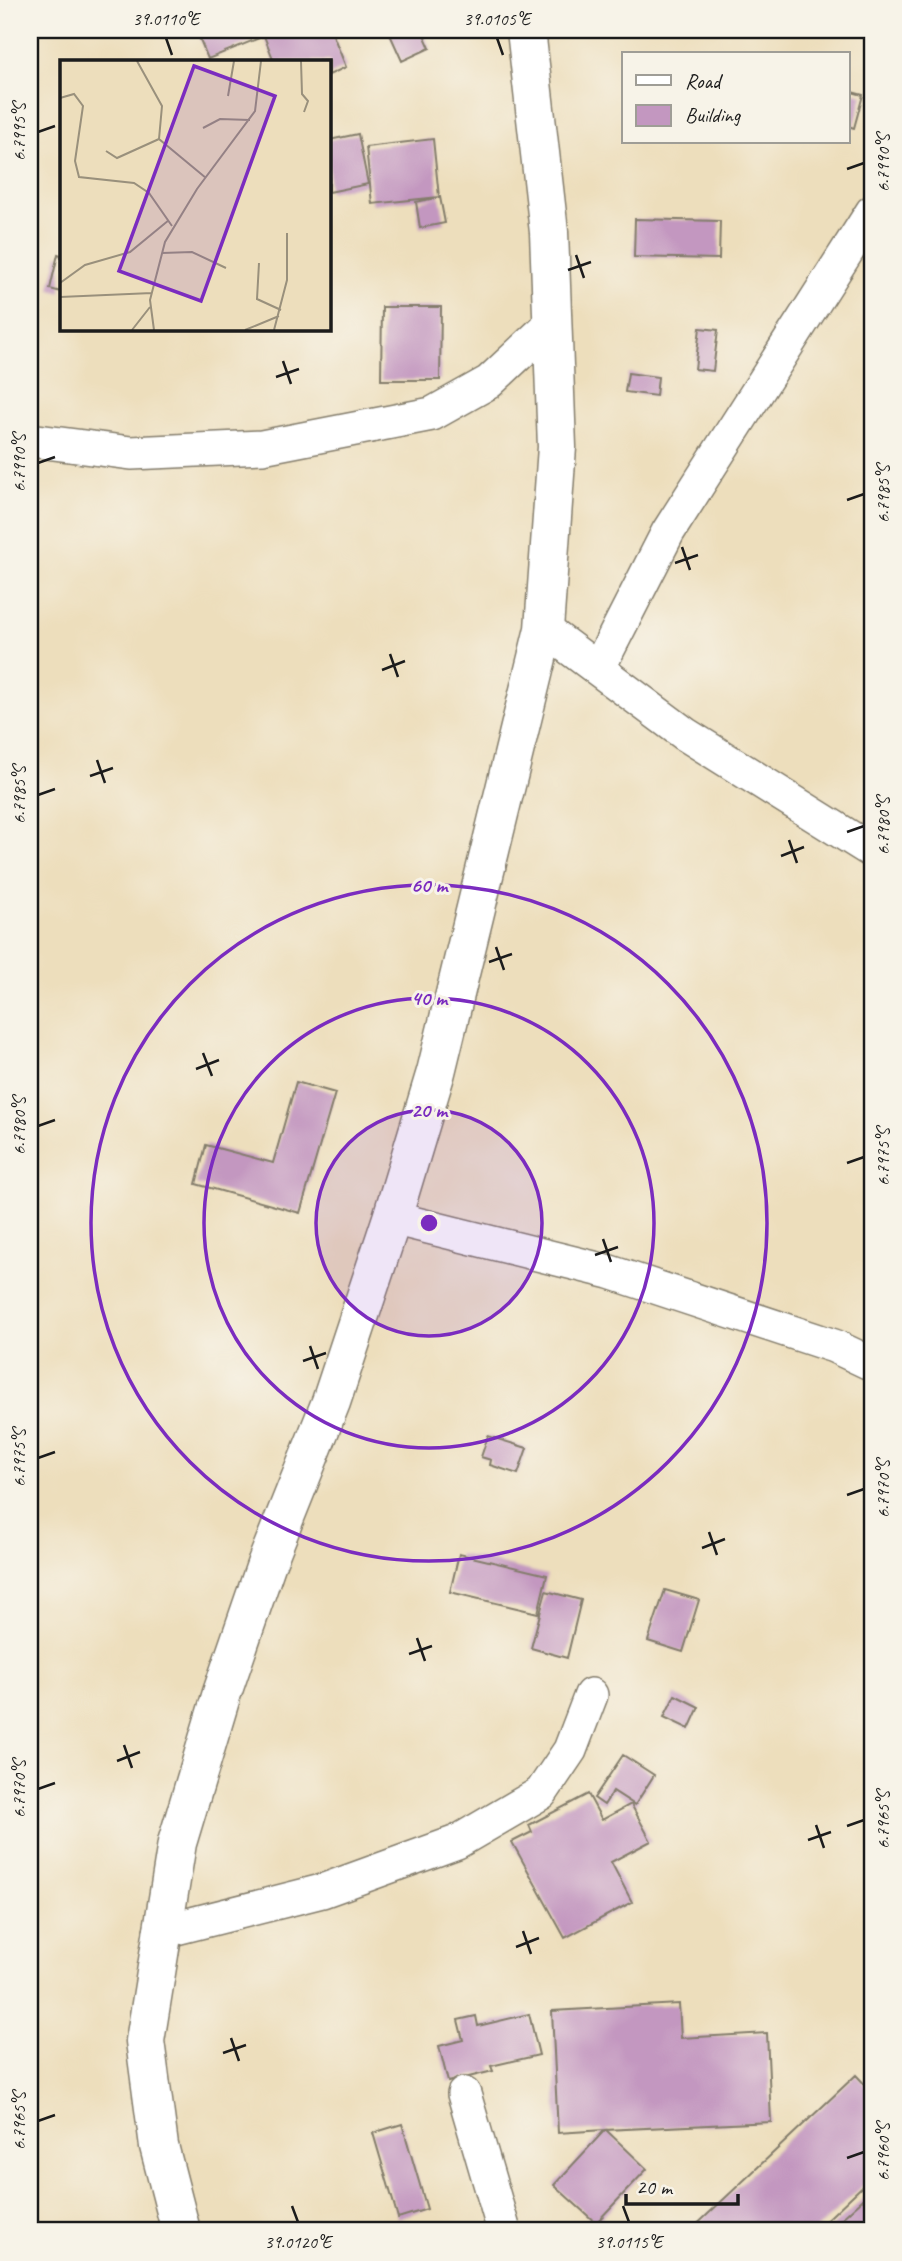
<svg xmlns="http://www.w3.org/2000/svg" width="902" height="2261" viewBox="0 0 902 2261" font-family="Caveat,sans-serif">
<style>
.building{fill:#c397c0}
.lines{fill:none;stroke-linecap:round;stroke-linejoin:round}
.street-casing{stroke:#847d6c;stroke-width:36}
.secondary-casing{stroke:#847d6c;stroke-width:41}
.street{stroke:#fff;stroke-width:33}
.secondary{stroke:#fff;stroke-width:38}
.ticks{fill:none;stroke:#1c1c1c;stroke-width:2.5}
.ring{fill:none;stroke:#7b2cbf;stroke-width:3.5}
.inset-road{fill:none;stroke:#99907c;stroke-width:2}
.view{fill:#7b2cbf;fill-opacity:0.15;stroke:#7b2cbf;stroke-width:3.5}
.inset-edge{fill:none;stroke:#1c1c1c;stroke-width:3.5}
.centre{fill:#7b2cbf;stroke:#f7f3e8;stroke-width:3.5}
.ring-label{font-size:21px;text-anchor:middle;font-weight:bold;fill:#7b2cbf;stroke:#f7f3e8;stroke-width:6;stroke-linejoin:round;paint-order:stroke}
.neatline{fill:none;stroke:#1c1c1c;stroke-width:2.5}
.ticks-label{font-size:18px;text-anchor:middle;fill:#1c1c1c}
</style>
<rect width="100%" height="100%" fill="#f7f3e8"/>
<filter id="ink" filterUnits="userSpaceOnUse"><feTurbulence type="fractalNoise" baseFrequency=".0143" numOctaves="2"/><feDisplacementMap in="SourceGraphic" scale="14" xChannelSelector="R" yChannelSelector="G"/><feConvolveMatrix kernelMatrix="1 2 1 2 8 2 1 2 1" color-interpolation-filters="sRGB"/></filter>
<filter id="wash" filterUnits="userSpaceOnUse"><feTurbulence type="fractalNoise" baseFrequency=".00686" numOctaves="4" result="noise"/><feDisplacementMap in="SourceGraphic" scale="28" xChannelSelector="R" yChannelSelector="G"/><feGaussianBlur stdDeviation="1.57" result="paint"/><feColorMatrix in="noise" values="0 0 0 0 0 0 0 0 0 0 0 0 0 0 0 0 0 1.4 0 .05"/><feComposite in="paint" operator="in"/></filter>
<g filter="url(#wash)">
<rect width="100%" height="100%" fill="#eddebc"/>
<g id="blocks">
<path class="building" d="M202,30h129l15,37 -17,8v-14h-55l-10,-25 -56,23 -11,-27z
M388,30h34l8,18 -28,13z
M848,91l15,4 -9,33 -6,-2z
M358,134l10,50 -39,8v-52z
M433,139l6,58 -67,7 -6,-57z
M440,197l5,26 -25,5 -4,-26z
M635,219l85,2 -1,38 -85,-2z
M58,254l3,1v37l-11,-3z
M382,307h59l-1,73h-59z
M700,328l18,2 -5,41 -18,-2z
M628,373l30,4 -2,19 -31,-4z
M296,1082l39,11 -35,120 -104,-29 10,-39 67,18z
M488,1436l39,12 -9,26 -28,-9 1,-5 -10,-3z
M459,1554l88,21 -9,38 -88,-21z
M665,1590l34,10 -16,52 -35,-11z
M546,1591l35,9 -14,58 -36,-10z
M675,1695l24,12 -10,22 -25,-12z
M623,1755l31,20 -19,30 -22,-14 -9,14 -10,-7z
M588,1794l14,26 29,-16 20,37 -40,21 21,40 -67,36 -53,-96 20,-10 -3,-7z
M679,2004l2,34 86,-5 4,89 -165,8 41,39 -51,54 -42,-38 51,-55 -47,3 -6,-122z
M529,2014l10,41 -48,11 2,5 -45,11 -9,-36 24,-6 -5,-20 18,-4 2,10z
M856,2075l16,17v85l-57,54h-125z
M402,2124l25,85 -29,9 -25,-85z
M872,2191v40h-44z"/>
</g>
</g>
<g filter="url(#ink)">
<use href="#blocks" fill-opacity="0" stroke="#847d6c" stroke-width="2"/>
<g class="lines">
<defs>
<path id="street" d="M30,440l101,13 131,-6 170,-33 57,-32 63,-59
M544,629l141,105 187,117
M598,669l70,-137 204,-320
M392,1218l218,54 224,74 38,18
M160,1932l162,-41 135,-49 84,-49 29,-43 21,-55
M464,2094l40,137"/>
<path id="secondary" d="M181,2231l-22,-85 -14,-105 32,-198 45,-150 45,-131 64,-160 61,-184 44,-146 108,-443 13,-182 -8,-215 -23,-202"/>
</defs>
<use href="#street" class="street-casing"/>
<use href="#secondary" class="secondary-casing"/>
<use href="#street" class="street"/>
<use href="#secondary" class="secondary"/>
</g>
</g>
<path class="ticks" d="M166,38l6,17M497,38l6,17M38,132l17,-6M847,169l17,-6M576,255l8,23M568,270l23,-8M283,361l8,23M276,377l23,-8M38,463l17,-6M847,500l17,-6M682,547l8,23M675,563l23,-8M390,654l8,23M382,670l23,-9M97,760l8,23M90,776l23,-8M38,795l17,-6M847,832l17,-6M789,840l8,23M781,856l23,-9M496,947l8,23M489,962l23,-8M203,1053l9,23M196,1069l23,-9M38,1126l17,-6M847,1163l17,-6M603,1239l8,23M595,1255l23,-8M310,1346l8,23M303,1361l23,-8M38,1458l17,-6M847,1495l17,-6M709,1532l8,23M702,1548l23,-9M417,1638l8,23M409,1654l23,-8M124,1745l8,23M117,1761l23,-9M38,1789l17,-6M816,1825l8,23M847,1826l17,-6M808,1840l23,-8M523,1931l8,23M516,1947l23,-9M231,2038l8,23M223,2053l23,-8M38,2121l17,-6M847,2158l17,-6M292,2206l6,16M623,2206l6,16"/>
<circle cx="429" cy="1223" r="113" fill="#7b2cbf" fill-opacity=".12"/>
<g class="ring">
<circle cx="429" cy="1223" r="113"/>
<circle cx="429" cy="1223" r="225"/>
<circle cx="429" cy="1223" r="338"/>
</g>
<g transform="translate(60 60)">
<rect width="271" height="271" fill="#eddebc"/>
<path class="inset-road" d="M77,1l25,45 -3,33 47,39M241,1l1,33 6,7 -4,11M168,36l6,-35M0,38l14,-4 9,12 -8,55 4,16 55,6 15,10 23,33M143,68l17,-9 30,1M46,91l11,7 42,-19M102,193l30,-1 34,16M199,203l-2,36 24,11M0,223l25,-18 45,-13 39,-32M0,237l92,-4M72,270l18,-23M94,270l-4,-30 15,-58 32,-53 58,-78 6,-50M185,270l34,-14M214,270l13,-50v-47"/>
<path class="view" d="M134,6l81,30 -74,205 -82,-30z"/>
<rect width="271" height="271" class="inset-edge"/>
</g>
<circle cx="429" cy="1223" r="10" class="centre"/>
<g class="ring-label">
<text x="429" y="892">60 m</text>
<text x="429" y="1005">40 m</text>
<text x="429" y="1117">20 m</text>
</g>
<rect width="902" height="2261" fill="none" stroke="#f7f3e8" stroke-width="77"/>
<rect x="622" y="52" width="228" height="91" fill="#f7f3e8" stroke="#9f9d96" stroke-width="2"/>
<rect x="636" y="75" width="35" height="10" fill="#ffffff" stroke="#9f9d96" stroke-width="2"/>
<text x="685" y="88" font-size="21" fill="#1c1c1c">Road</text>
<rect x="636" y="105" width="35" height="21" fill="#c397c0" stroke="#9f9d96" stroke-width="2"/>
<text x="685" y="122" font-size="21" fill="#1c1c1c">Building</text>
<path d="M626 2194v10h112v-10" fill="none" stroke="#1c1c1c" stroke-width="3.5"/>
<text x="636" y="2194" font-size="21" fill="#1c1c1c" stroke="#f7f3e8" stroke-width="5" paint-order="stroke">20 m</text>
<rect x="38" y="38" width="826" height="2184" class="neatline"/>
<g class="ticks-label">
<text x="166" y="25">39.0110°E</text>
<text x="497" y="25">39.0105°E</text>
<text transform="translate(19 132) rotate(-90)" y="6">6.7995°S</text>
<text transform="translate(883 163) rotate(-90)" y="6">6.7990°S</text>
<text transform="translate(19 463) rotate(-90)" y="6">6.7990°S</text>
<text transform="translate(883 494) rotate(-90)" y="6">6.7985°S</text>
<text transform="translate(19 795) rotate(-90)" y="6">6.7985°S</text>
<text transform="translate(883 826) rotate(-90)" y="6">6.7980°S</text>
<text transform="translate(19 1126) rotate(-90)" y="6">6.7980°S</text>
<text transform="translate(883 1157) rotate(-90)" y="6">6.7975°S</text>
<text transform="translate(19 1458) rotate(-90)" y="6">6.7975°S</text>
<text transform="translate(883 1489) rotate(-90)" y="6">6.7970°S</text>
<text transform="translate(19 1789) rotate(-90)" y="6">6.7970°S</text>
<text transform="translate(883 1820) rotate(-90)" y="6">6.7965°S</text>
<text transform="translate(19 2121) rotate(-90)" y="6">6.7965°S</text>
<text transform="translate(883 2152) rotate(-90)" y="6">6.7960°S</text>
<text x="298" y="2248">39.0120°E</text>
<text x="629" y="2248">39.0115°E</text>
</g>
</svg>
